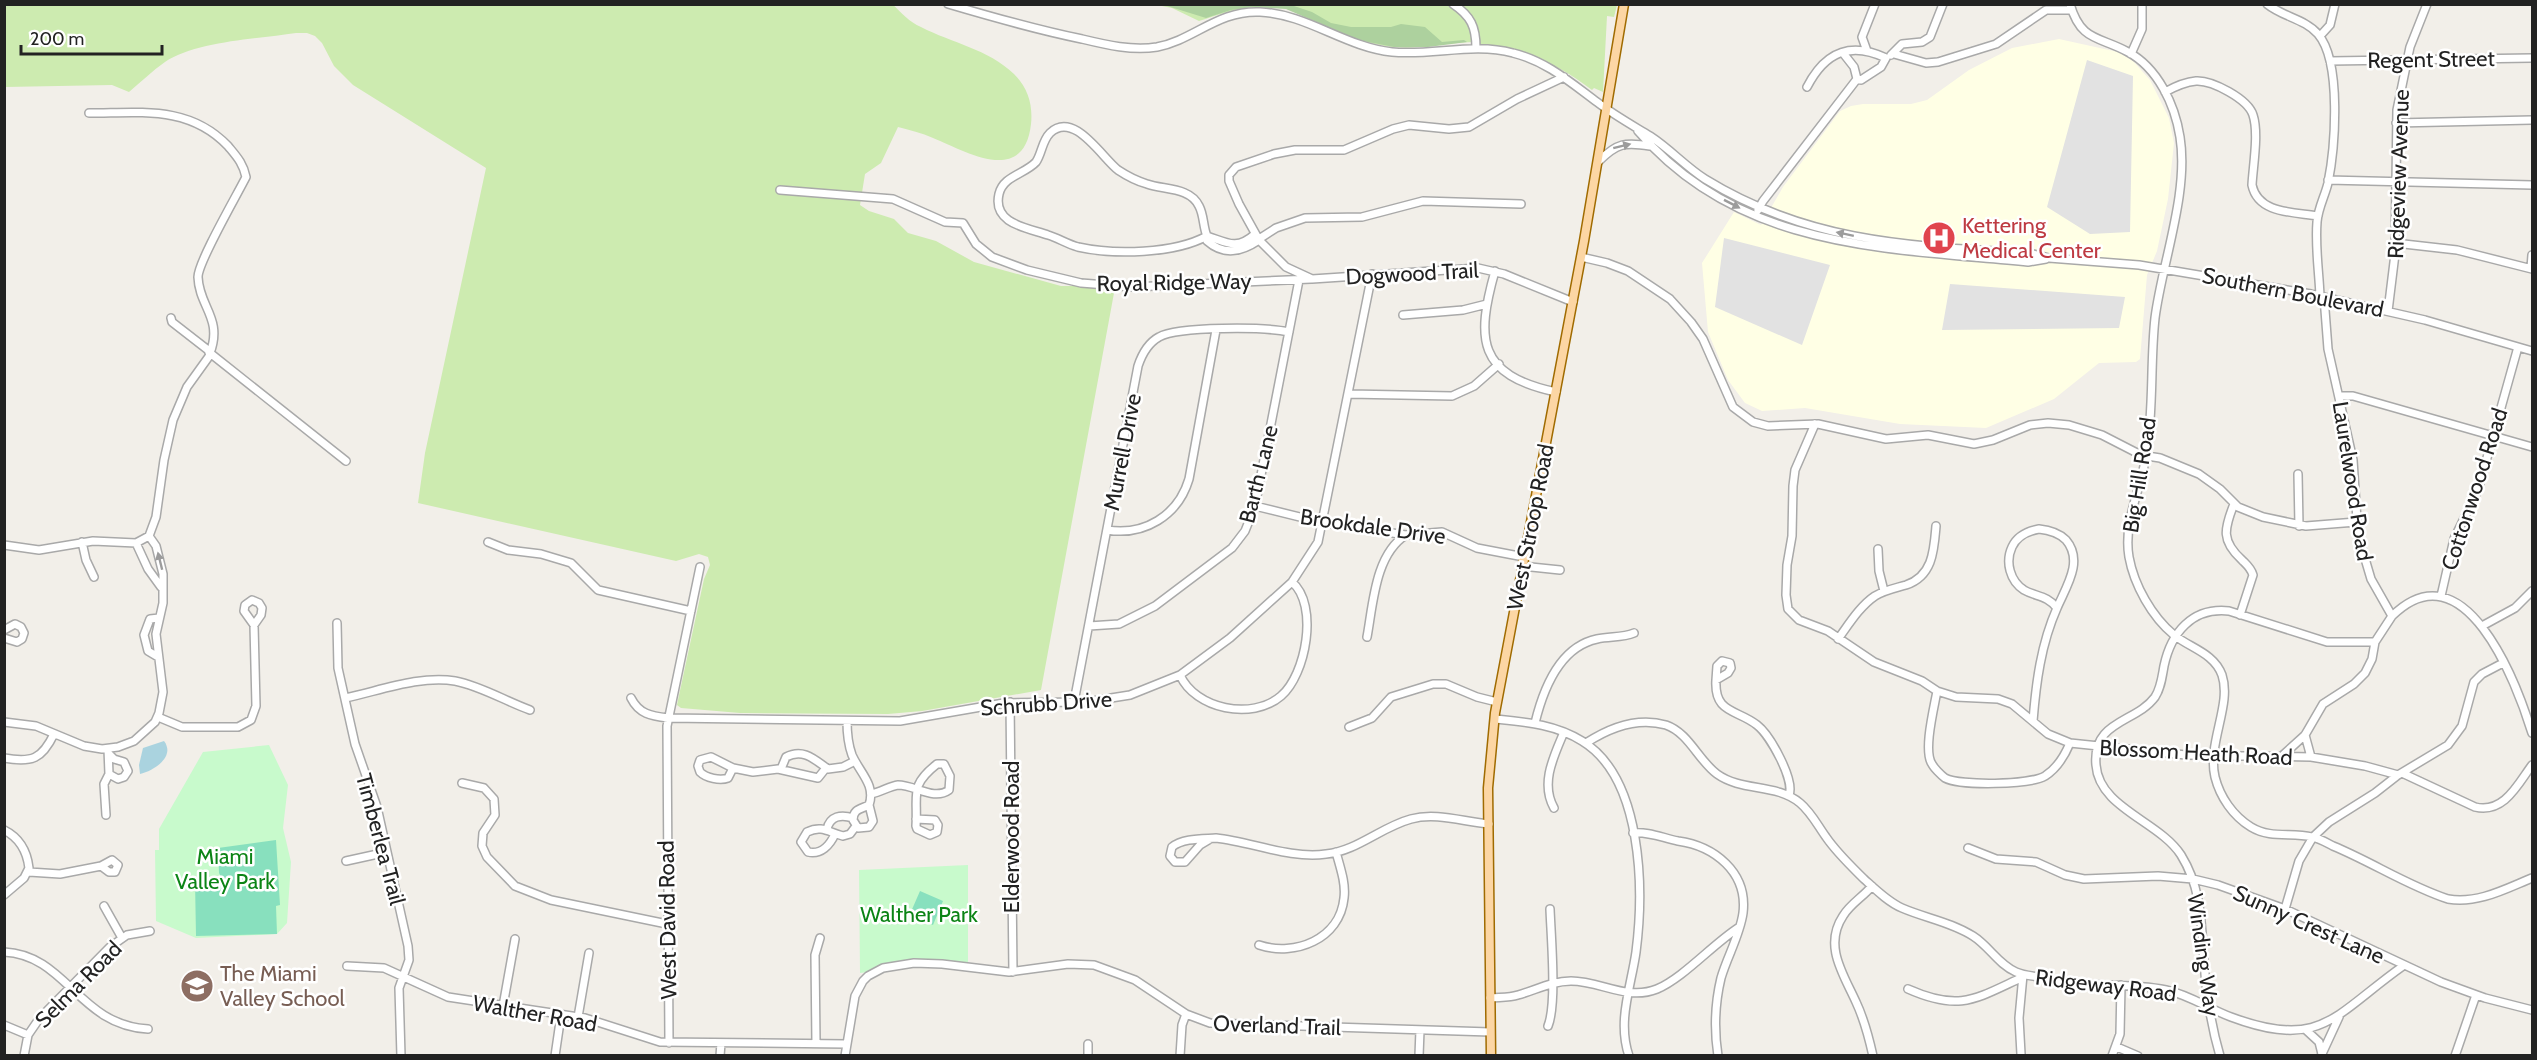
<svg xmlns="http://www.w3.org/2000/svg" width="2537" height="1060" viewBox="0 0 2537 1060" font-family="Cabin,sans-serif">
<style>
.education{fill:#ffffe5}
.grass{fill:#cdebb0}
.forest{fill:#add19e}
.park{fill:#c8facc}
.pitch{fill:#88e0be}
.parking{fill:#e2e2e2}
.water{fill:#aad3df}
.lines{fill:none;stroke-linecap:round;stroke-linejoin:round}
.minor-casing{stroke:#a9a9a9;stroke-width:10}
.major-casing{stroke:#a06b00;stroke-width:11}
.minor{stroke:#fff;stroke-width:7}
.major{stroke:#fcd6a4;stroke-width:8}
.oneway{fill:#9c9c9c}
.labels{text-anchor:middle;stroke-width:5;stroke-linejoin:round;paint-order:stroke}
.street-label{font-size:22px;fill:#222;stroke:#fff}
.health-label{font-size:22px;fill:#be3a42;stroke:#fff;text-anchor:start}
.park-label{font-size:22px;fill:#0c8416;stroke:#fff}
.education-label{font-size:22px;fill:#785e54;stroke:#fff;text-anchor:start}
</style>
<rect width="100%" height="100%" fill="#f2efe9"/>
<path class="education" d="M2059,39l59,13 15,9 17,19 19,38 5,25 -6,56 -11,52 -10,24 -7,84 -4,3 -37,1 -45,36 -68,29 -86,-4 -95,-16 -43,3 -17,-8 -17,-23 -20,-48 -6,-69 32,-51 27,13 22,-38 57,-76 11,-5 12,-2h48l16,-4 42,-30 43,-22z"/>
<path class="grass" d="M892,4c10,9 17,18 29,23 31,16 67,22 93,47 14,14 19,31 17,50 -7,63 -66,27 -98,14 -11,-5 -24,-8 -35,-11l-17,36 -16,11 -5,31 9,6 25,8 14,14 28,8 38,21 87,24h36l5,2 1,4 11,1 -73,397 -119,21 -34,3 -148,-1 -59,-5 -4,-3 1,-5 26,-121 6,-14 -2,-8 -9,-3 -23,7 -258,-58 7,-50 61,-285 -133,-83 -19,-19 -12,-23 -7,-7 -8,-3h-11c-38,6 -100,8 -131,29 -13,9 -24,20 -36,30l-17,-7 -107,2 -1,-82z
M1157,5h460l-3,12 -7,-1 -4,76 -9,-4 -2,2c-33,-26 -66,-39 -107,-45 -5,-1 -9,-3 -13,-3 -30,1 -57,9 -87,4 -15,-3 -29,-6 -43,-13 -20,-8 -38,-20 -59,-25 -29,-6 -57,4 -84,13l-27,-13z"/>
<path class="forest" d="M1164,5h127l21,7 19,11 20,4h40l10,-3 24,3 17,15 22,-2 3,2 -39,5h-34l-36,-7 -72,-31 -34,-2 -21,3 -25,8z"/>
<path class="park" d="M269,745l19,40 -5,43 8,34 -4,61 -10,11 -81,4 -40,-17 -1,-71h4v-21l44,-77z
M968,865v99c-25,-3 -52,-7 -77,-1 -11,3 -19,9 -31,10l-1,-103z"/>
<path class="pitch" d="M276,840l4,65 -4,1 1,28 -81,2 -1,-55h28l-4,-8 -1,-25z
M920,891l23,10 -10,24 -23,-11z"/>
<path class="parking" d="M2087,60l46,16 -3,156 -40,2 -43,-27z
M1724,238l106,27 -28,80 -87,-38z
M1950,284l175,13 -6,31 -177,2z"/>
<path class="water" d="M164,741c12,16 -11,30 -24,33l-1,-9 4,-17z"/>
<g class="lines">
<defs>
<path id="minor" d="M948,4c44,13 89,26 134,35 25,6 50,12 75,8 37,-7 61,-37 103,-35 47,2 85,35 132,40 41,4 81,-10 121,1 33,8 57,29 84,49 17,13 35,23 53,34 20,13 36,31 55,43 104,64 206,67 324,74l20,5 90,7 172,29 114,26 107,31
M1453,4c18,12 23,23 23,44
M2070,4c11,38 29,32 58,48 30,16 47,53 52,85 9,56 -18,126 -25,181 -5,46 -1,93 -9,138 -5,33 -23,66 -17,101 5,28 23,60 45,78 16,13 40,18 48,40 10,30 -15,68 -7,102 5,20 18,39 36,50 20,12 40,5 61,10 7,1 15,6 21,9 39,16 75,40 115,53 30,5 57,-10 84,-21
M2267,4c16,13 38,15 51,30 24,28 17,114 10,149 -3,13 -10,25 -11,39 -2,25 2,49 3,74
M2320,36l10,-11 5,-21
M1867,51l-5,-14 13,-33
M1894,54l32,9 12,-1 58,-18 50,-34h25
M2131,54l11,-25v-25
M1891,55l11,-11 20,-2 8,-5 13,-33
M2330,61l202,-3
M1564,77l-47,22 -48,28 -20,2 -40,-4 -16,4 -49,21h-49l-21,4 -38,13 -7,8v6l10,23 20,36 27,27 26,12 166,-11 26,6 69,28
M1857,79l4,1 20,-13 5,-9
M1807,87c18,-35 43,-46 79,-29
M2165,92c9,-5 20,-10 31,-11 16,-1 52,18 57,34 6,18 0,51 -1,70 6,29 42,27 66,31
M89,113c51,0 100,-8 139,33 9,11 15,17 18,31 -9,18 -48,85 -48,100 1,30 25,41 12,76l136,108
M2396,123l136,-3
M1638,131c102,119 248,117 390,131l18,-3
M1599,161c18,-18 26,-19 51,-15
M2328,180l204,5
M780,190l113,9 52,23 18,1 13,21 16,13 35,13 54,13 51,4 179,-8
M1758,210l5,-9 94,-122 -3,-12 -11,-14
M1207,236c-33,18 -93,19 -129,11 -11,-3 -20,-9 -30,-12 -20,-7 -56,-11 -49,-41 4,-18 26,-20 37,-32 6,-9 6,-21 14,-29 24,-23 52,25 68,37 9,6 19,11 29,14 17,6 43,3 52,22 5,9 4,21 8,30v5c17,15 34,11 52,-1
M1207,236c19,6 29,15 48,-2
M1259,239l17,-11 29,-10 57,-1 61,-16 98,3
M2395,243l62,7 75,19
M1581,257l26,6 21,8 42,28 21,23 12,17 30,68 20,15 15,4 50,-2 68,15 42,-4 46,9 19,-4 37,-15 18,-2 21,2 33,10 39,20 19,3 39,16 21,15 18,18 25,10 43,9 50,-4
M2531,268l1,-13
M1495,271c-19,68 -18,104 61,121
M2388,311l7,-57 2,-144 13,-63 17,-43
M1403,315l60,-5 24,-6
M1349,394l103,2 22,-10 25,-22
M2340,396h13l179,51
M1815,424l-20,46 -2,16 -1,50 -5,29 -1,30 2,14 11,11 29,11 46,31 48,19 15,10 19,6 42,2 14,5 36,30 22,9 116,12 125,2 54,9 33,9
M2298,474l1,52
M2234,504c-10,25 -13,37 8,56 5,5 9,8 11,15l-13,40
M1255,506l69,17 82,12 36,-3 35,16 47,9
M2039,529c10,1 19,3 27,11 18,21 0,47 -9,68 -10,-13 -21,-11 -33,-18 -14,-9 -19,-28 -12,-43 5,-11 16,-16 27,-18z
M1107,530c37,6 71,-14 82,-51l27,-149
M82,542l4,18 8,17
M488,542l20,8 33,4 30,9 27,27 93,21
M136,543l12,26 13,18
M4,545l35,5 54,-9 43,2 13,-7 7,-19 8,-57 9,-40 14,-33 23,-32 -2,-5 -36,-28 -1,-4
M1878,549l1,22 5,20
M1522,566l38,4
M2441,596l13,-57 24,-49 40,-143
M252,600l7,3 3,5 -1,7 -7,10 -10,-14 1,-6z
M2392,616c72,-71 124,65 140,117
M337,623l1,45 17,76 22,63 31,139 1,14 -10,28 2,68
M1089,626l30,-2 36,-18 77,-58 13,-17 10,-25 44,-226
M2482,626l33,-18 17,-17
M4,630l11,-6 6,3 3,6 -2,6 -5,3 -13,-4
M1367,637c6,-32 8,-83 39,-102
M1838,639c11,-15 22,-33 37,-43 10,-6 21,-8 31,-11 27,-9 28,-35 30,-59
M158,657l-10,-6 -4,-16 6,-16 9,-1
M1722,661l8,2 1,5 -3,5 -12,7 1,-14z
M1180,675c15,34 72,46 101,21 25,-21 38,-91 11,-114
M1716,680c-2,34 21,29 41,45 13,10 38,55 32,70
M1937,691c-3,17 -14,60 -5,73 2,4 9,11 13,14 15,8 85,7 100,-2 11,-7 20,-21 25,-33
M345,698c34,-7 75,-23 110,-17 26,5 50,20 75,29
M631,698c8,16 20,18 37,20l232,3 104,-18 82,-1 44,-7 50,-20 50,-37 62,-56 26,-40 54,-268
M1010,702l3,270
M1074,702l64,-336c4,-12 10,-23 21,-29 19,-11 107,-10 130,-5
M158,717l24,10h56l13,-7 5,-14 -2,-81
M1495,719c30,3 60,5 87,22 61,37 62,149 54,211 -5,35 -19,69 -7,104
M847,721c0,12 1,23 5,34 8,18 24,30 17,50 -8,4 -16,4 -16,15l5,8 11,-1 4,-6 -4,-16
M2033,721c3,-38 8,-77 24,-113
M4,722l32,4 48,20 18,3 16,-2 16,-6 21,-19 4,-9 4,-21 -7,-58 7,-31v-29l-7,-28 -7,-10
M1535,723c8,-33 24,-76 62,-84 13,-3 25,-1 37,-6
M1349,727l23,-9 19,-21 42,-13h13l31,13 20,5
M2305,735l6,22
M1586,743c23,-15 52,-26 80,-18 23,8 32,35 51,49 25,18 59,9 83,29 11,9 18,23 26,34 11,16 25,29 38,42 11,10 24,23 38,29 23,10 49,14 71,28 16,10 25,28 43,36 7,3 15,4 23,5 12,3 25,7 37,7 30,2 60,0 90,6 24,5 43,19 65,27 91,34 104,-3 172,-51
M2283,755l22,-20 18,-31 31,-20 11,-11 7,-14 3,-17 17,-26 -21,-37 -13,-44 -5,-75 -25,-111 -4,-52
M711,757l22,11 -5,10c-8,3 -22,0 -28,-6l-2,-6 2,-6z
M4,758c28,5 38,1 50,-24
M733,768l20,4 25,-3 40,9 8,-10
M781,769l5,-12c17,-9 28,2 42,12l15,-2 12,-6
M2402,773l73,34c29,7 43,-23 57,-42
M109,774l9,5 6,-2 4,-6 -4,-9 -10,-3 -5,-5
M462,783l22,5 10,11 1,16 -12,18 -1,13 5,11 28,29 36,14 116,24
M871,794c10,-2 19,-8 27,-9 17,0 36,16 51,5l1,-14 -6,-12h-7c-28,22 -19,30 -21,62l1,3 13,6 7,-3 1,-7 -3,-5 -19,-1
M1554,808c-14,-25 0,-52 10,-76
M106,815l-2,-31 5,-10 -1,-25
M827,829c3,-13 14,-15 26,-11
M4,830c16,8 23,21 25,38l-5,10 -20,17
M1633,833c14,-2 30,5 45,8 36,5 70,31 65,72 -3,22 -16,44 -22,65 -6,25 -7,52 -3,78
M835,834c-5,11 -14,21 -27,18l-7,-10 6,-10c15,-7 21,0 36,4l7,-2 6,-8
M1210,839l-10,6 -15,17h-10l-5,-6 2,-9c11,-9 31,-8 44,-9 36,4 74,21 110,16 31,-3 55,-27 85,-35 25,-7 53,3 78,5
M1968,848l28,11 40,3 29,13 19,4 74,-3 35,3 25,6 67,24 156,73 44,16 47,12
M112,860l6,5 -3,7h-6l-8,-6z
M346,861l41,-9
M29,872l31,2 41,-8
M1872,886c-9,11 -22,18 -29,30 -20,30 1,59 13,86 8,17 13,36 17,54
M104,906l18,32
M2285,909l14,-48 14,-24 16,-15 46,-29 23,-18 50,-30 14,-19 12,-44 8,-8 21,-11
M1259,945c36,12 81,-6 85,-47 2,-15 -4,-31 -8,-46
M4,952c63,3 74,73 144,77
M347,966l37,2 64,29 137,21 75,24 186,2
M1908,989c52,23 67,10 115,-12
M1490,998c9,-1 19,0 28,-3 18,-5 34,-14 53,-14 30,0 56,20 86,8 26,-11 55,-44 81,-61
M503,1006l12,-67
M578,1017l11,-64
M4,1025l24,10
M1548,1026c9,-22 3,-90 2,-117
M2306,1030l13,12 3,12
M669,1043l-2,-317 33,-159
M816,1043l-1,-88 5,-17
M2117,1047l21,9
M2021,1054l-2,-36 4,-43
M24,1056l4,-21 11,-16 71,-72 17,-12 23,-4
M555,1056l6,-41
M720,1056l1,-13
M845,1056l10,-60 8,-15 5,-5 15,-8 31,-5 28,1 67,8 59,-8 26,1 41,15 51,34 24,9 280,9
M1088,1056v-12
M1180,1056l2,-31 4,-11
M1419,1056l1,-26
M2112,1056l8,-22 1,-49
M2220,1056c-9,-31 -14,-64 -16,-95 -3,-38 -2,-72 -23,-106 -22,-34 -82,-47 -85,-90 -4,-45 40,-42 59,-68 6,-9 7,-20 9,-31 7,-33 28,-59 65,-55l98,31h48
M2321,1056l18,-39
M2455,1056l21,-61"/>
<path id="major" d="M1491,1056l-3,-268 7,-75 89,-472 40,-237"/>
</defs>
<use href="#minor" class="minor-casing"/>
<use href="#major" class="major-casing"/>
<use href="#minor" class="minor"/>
<use href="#major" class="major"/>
</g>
<defs><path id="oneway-solid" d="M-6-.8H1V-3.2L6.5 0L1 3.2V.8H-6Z" transform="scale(1.5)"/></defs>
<g class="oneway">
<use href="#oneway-solid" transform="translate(1622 146) rotate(-14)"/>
<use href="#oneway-solid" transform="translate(1732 204) rotate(27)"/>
<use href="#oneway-solid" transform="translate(1845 234) rotate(-168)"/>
<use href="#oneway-solid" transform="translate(160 561) rotate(-104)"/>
</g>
<defs>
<symbol id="hospital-disc" viewBox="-11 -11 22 22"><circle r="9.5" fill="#e0444e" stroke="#fff"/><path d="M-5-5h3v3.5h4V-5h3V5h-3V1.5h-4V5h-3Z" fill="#fff"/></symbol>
<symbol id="school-disc" viewBox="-11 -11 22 22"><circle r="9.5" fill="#8d6e63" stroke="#fff"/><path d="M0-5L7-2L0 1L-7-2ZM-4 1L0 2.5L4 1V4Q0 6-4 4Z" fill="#fff"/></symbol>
</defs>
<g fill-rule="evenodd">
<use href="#hospital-disc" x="1920" y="219" width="38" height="38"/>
<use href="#school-disc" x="178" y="967" width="38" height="38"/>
</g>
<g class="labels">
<g class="street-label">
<text transform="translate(2431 59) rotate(-1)" y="8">Regent Street</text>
<text transform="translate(2398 174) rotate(-88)" y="8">Ridgeview Avenue</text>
<text transform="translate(1412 273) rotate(-3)" y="8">Dogwood Trail</text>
<text transform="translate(1174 282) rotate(-1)" y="8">Royal Ridge Way</text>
<text transform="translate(2293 292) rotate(11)" y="8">Southern Boulevard</text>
<text transform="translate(1122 452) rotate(-79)" y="8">Murrell Drive</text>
<text transform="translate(1258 474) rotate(-76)" y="8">Barth Lane</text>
<text transform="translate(2139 475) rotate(-81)" y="8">Big Hill Road</text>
<text transform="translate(2353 481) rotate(81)" y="8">Laurelwood Road</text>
<text transform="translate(2474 489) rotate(-72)" y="8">Cottonwood Road</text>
<text transform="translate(1373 526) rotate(8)" y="8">Brookdale Drive</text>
<text transform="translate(1530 527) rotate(-79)" y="8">West Stroop Road</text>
<text transform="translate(1046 703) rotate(-4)" y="8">Schrubb Drive</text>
<text transform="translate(2196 752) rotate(3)" y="8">Blossom Heath Road</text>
<text transform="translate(1011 837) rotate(-90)" y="8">Elderwood Road</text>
<text transform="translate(381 839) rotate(75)" y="8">Timberlea Trail</text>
<text transform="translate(667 920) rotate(-91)" y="8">West David Road</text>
<text transform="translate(2309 924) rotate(24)" y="8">Sunny Crest Lane</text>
<text transform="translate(2204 955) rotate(82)" y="8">Winding Way</text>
<text transform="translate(78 984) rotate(-45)" y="8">Selma Road</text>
<text transform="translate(2106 985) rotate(7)" y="8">Ridgeway Road</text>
<text transform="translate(535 1013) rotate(10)" y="8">Walther Road</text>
<text transform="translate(1277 1025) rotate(2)" y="8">Overland Trail</text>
</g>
<g class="health-label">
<text x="1962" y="233">Kettering<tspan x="1962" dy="25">Medical Center</tspan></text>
</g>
<g class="park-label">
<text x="225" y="864">Miami<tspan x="225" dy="25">Valley Park</tspan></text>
<text x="919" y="922">Walther Park</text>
</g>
<g class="education-label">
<text x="220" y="981">The Miami<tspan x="220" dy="25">Valley School</tspan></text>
</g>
</g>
<rect width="2537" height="1060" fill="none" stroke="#222222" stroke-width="12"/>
<path d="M21 45v9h141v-9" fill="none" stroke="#222222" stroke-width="3"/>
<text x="30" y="45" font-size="18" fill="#222222" stroke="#ffffff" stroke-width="4.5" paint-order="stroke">200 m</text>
</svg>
